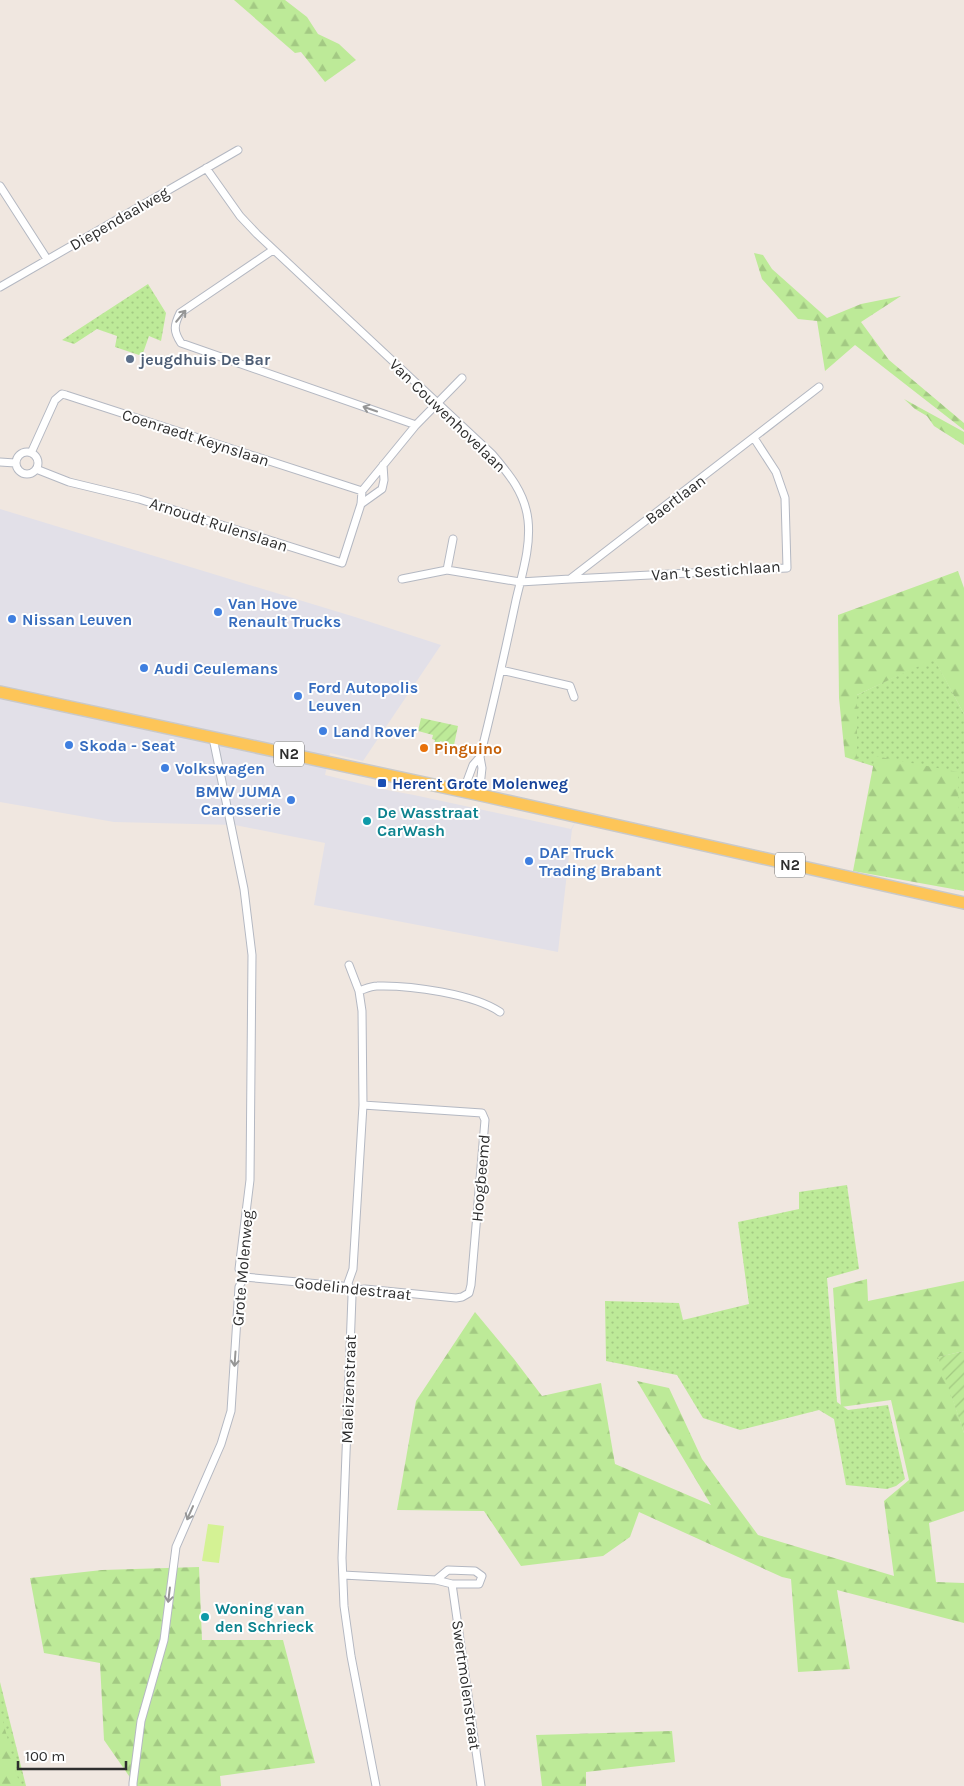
<svg xmlns="http://www.w3.org/2000/svg" width="964" height="1786" viewBox="0 0 964 1786" font-family="Karla,sans-serif">
<style>
.industrial{fill:#e2e0e8}
.grass{fill:url(#grass-dots)}
.forest{fill:url(#forest-firs)}
.garden{fill:url(#garden-furrows)}
.pitch{fill:#d4f294}
.lines{fill:none;stroke-linecap:round;stroke-linejoin:round}
.street-casing{stroke:#b4b8c2;stroke-width:9}
.primary-casing{stroke:#c9c9c9;stroke-width:14}
.street{stroke:#fff;stroke-width:7}
.primary{stroke:#fdc558;stroke-width:11}
.oneway{stroke:#969696}
.service-dot{fill:#5c6f8a;stroke:#fff;stroke-width:2}
.shop-dot{fill:#3f7fe0;stroke:#fff;stroke-width:2}
.food-dot{fill:#e8710a;stroke:#fff;stroke-width:2}
.transit-dot{fill:#1a4fb4;stroke:#fff;stroke-width:2}
.culture-dot{fill:#0f9aa8;stroke:#fff;stroke-width:2}
.labels{text-anchor:middle;stroke-width:4;stroke-linejoin:round;paint-order:stroke}
.shield{fill:#fff;stroke:#6d6d6d;stroke-width:1}
.shield-label{font-size:15px;font-weight:bold;fill:#2e2e2e}
.street-label{font-size:16px;fill:#2e2e2e;stroke:#fff}
.service-label{font-size:16px;font-weight:bold;fill:#4e5e75;stroke:#fff;text-anchor:start}
.shop-label{font-size:16px;font-weight:bold;fill:#366cbe;stroke:#fff;text-anchor:start}
.food-label{font-size:16px;font-weight:bold;fill:#c56008;stroke:#fff;text-anchor:start}
.transit-label{font-size:16px;font-weight:bold;fill:#164399;stroke:#fff;text-anchor:start}
.culture-label{font-size:16px;font-weight:bold;fill:#0d838f;stroke:#fff;text-anchor:start}
</style>
<defs>
<pattern id="grass-dots" width="8" height="8" patternUnits="userSpaceOnUse" patternTransform="scale(1.25)"><rect width="8" height="8" fill="#bdea98"/><path d="M2 2h.1M6 6h.1" fill="none" stroke="#a3c983" stroke-width="1.8" stroke-linecap="round"/></pattern>
<pattern id="forest-firs" width="22" height="20" patternUnits="userSpaceOnUse" patternTransform="scale(1.25)"><rect width="22" height="20" fill="#bdea98"/><path d="M5 1l3.5 6h-7zM16 11l3.5 6h-7z" fill="#a3c983"/></pattern>
<pattern id="garden-furrows" width="10" height="10" patternUnits="userSpaceOnUse" patternTransform="scale(1.25)"><rect width="10" height="10" fill="#bdea98"/><path d="M-1 1l2-2M0 10L10 0M9 11l2-2" fill="none" stroke="#a3c983"/></pattern>
</defs>
<rect width="100%" height="100%" fill="#f0e7e0"/>
<path class="industrial" d="M0,509l355,108 86,28 -78,116 -33,-8 -5,22 62,15 27,5 157,34 7,-12 -6,12 -14,123 -244,-47 11,-62 -90,-18 -121,-3 -114,-20z"/>
<path class="grass" d="M148,284l18,29 -5,28 -12,-5 -7,20 -27,-9 2,-11 -20,-7 -23,15 -12,-4z
M934,658l30,56v161h-4l-87,-109 -16,-5v-66z
M847,1185l12,84 -32,9 10,124 11,8 40,-5 17,74 -9,7 -9,3 -41,-4 -12,-66 -15,-9 -79,20 -37,-12 -26,-43 -71,-14 -1,-60 74,2 4,17 66,-16 -11,-82 61,-13v-17z
M0,1682l26,104h-26z"/>
<path class="forest" d="M234,0h51l22,17 11,17 21,10 17,16 -31,22 -24,-30 -6,1z
M754,253l9,2 9,14 55,49 34,-14 40,-8 -40,26 28,38 75,63v7l-109,-85 -30,26 -8,-50 -19,-2 -36,-40z
M904,399l60,33v13l-30,-19 -7,-10 -12,-7z
M958,571l6,17v126l-30,-55 -77,36v66l-12,-4 -6,-59 -1,-83z
M875,756l83,16 2,103h4v16l-111,-20z
M867,1279l1,22 96,-20v70l-25,6 25,76v78l-35,12 7,59 28,1v40l-127,-33 13,79 -52,3 -7,-93 -9,-2 -143,-65 -9,25 -27,19 -82,10 -37,-55 -87,-1 19,-109 59,-89 39,47 28,37 59,-13 14,81 96,41 -74,-124 32,7 33,71 56,76 136,41 -10,-75 25,-21 -18,-80 -50,7 -8,-119z
M199,1567l3,73h81l32,123 -95,13 1,10h-85l-32,-46 -4,-77 -56,-10 -14,-75 72,-8z
M0,1710l20,76h-20z
M672,1731l3,31 -89,10v14h-44l-6,-51z"/>
<path class="garden" d="M421,718l37,8 -4,19 -14,-4 -1,4 -5,-1 1,-4 -3,-1 1,-4 -15,-4z
M964,1351v82l-26,-76z"/>
<path class="pitch" d="M208,1524l16,2 -5,37 -17,-2z"/>
<g class="lines">
<defs>
<path id="street" d="M206,168l34,48 17,18 235,220c17,20 33,39 36,66 3,27 -6,54 -12,80 -11,52 -23,105 -36,157l2,11 -3,27
M0,186l47,73
M273,250l-93,63c-6,12 -7,18 1,30l235,82
M0,287l238,-137
M16 463a11 11 0 1 1 22 0a11 11 0 1 1-22 0Z
M31,453l24,-53 7,-6 4,1 296,96 54,-66 46,-47
M0,462l15,1
M36,469l33,13 70,17 203,64 19,-59 1,-13
M361,504l21,-15 2,-9 -1,-15
M453,539l-6,31 73,12 50,-3 249,-192
M402,579l45,-9
M571,579l216,-11 -2,-70 -9,-26 -22,-34
M501,670l69,16 4,11
M213,738l31,151 8,66 -2,225 -11,89 5,8
M463,792l10,-27 7,-8
M349,965l10,26 3,20 1,94 -10,164 -5,14 4,13 -10,262 2,48 7,50 25,130
M359,991c6,-2 12,-5 18,-5 33,-1 97,8 123,26
M244,1277l98,9 15,4 8,-1 91,9 6,-1 7,-4 2,-8 14,-165 -3,-7 -119,-8
M448,1570l27,1 7,5 -3,8h-27l-16,-4z
M343,1575l93,5
M452,1584l29,202
M133,1786v-3l8,-62 23,-81 12,-93 45,-103 10,-33 8,-124 5,-10"/>
<path id="primary" d="M0,692l485,104 479,107"/>
</defs>
<use href="#street" class="street-casing"/>
<use href="#primary" class="primary-casing"/>
<use href="#street" class="street"/>
<use href="#primary" class="primary"/>
</g>
<defs><path id="oneway-shaft" d="M-6 0H5M1.5-3L5.5 0L1.5 3" fill="none" stroke-width="1.6" stroke-linecap="round" stroke-linejoin="round" transform="scale(1.25)"/></defs>
<g class="oneway">
<use href="#oneway-shaft" transform="translate(181 316) rotate(-50)"/>
<use href="#oneway-shaft" transform="translate(370 409) rotate(-161)"/>
<use href="#oneway-shaft" transform="translate(235 1359) rotate(94)"/>
<use href="#oneway-shaft" transform="translate(190 1513) rotate(114)"/>
<use href="#oneway-shaft" transform="translate(169 1595) rotate(97)"/>
</g>
<circle class="service-dot" cx="130" cy="359" r="5"/>
<g class="shop-dot">
<circle cx="218" cy="612" r="5"/>
<circle cx="12" cy="619" r="5"/>
<circle cx="144" cy="668" r="5"/>
<circle cx="298" cy="696" r="5"/>
<circle cx="323" cy="731" r="5"/>
<circle cx="69" cy="745" r="5"/>
<circle cx="165" cy="768" r="5"/>
<circle cx="291" cy="800" r="5"/>
<circle cx="529" cy="861" r="5"/>
</g>
<circle class="food-dot" cx="424" cy="748" r="5"/>
<rect class="transit-dot" x="377" y="778" width="10" height="10" rx="2.5"/>
<g class="culture-dot">
<circle cx="367" cy="821" r="5"/>
<circle cx="205" cy="1617" r="5"/>
</g>
<g class="labels">
<g class="shield">
<rect x="274" y="741.5" width="30" height="25" rx="4"/>
<rect x="775" y="852.5" width="30" height="25" rx="4"/>
</g>
<g class="shield-label">
<text x="289" y="759">N2</text>
<text x="790" y="870">N2</text>
</g>
<g class="street-label">
<text transform="translate(119 218) rotate(-30)" y="6">Diependaalweg</text>
<text transform="translate(448 415) rotate(44)" y="6">Van Couwenhovelaan</text>
<text transform="translate(196 437) rotate(18)" y="6">Coenraedt Keynslaan</text>
<text transform="translate(675 499) rotate(-37)" y="6">Baertlaan</text>
<text transform="translate(219 524) rotate(18)" y="6">Arnoudt Rulenslaan</text>
<text transform="translate(716 570) rotate(-4)" y="6">Van 't Sestichlaan</text>
<text transform="translate(480 1178) rotate(-85)" y="6">Hoogbeemd</text>
<text transform="translate(242 1268) rotate(-85)" y="6">Grote Molenweg</text>
<text transform="translate(353 1288) rotate(6)" y="6">Godelindestraat</text>
<text transform="translate(348 1389) rotate(-88)" y="6">Maleizenstraat</text>
<text transform="translate(467 1685) rotate(82)" y="6">Swertmolenstraat</text>
</g>
<g class="service-label">
<text x="140" y="365">jeugdhuis De Bar</text>
</g>
<g class="shop-label">
<text x="228" y="609">Van Hove<tspan x="228" dy="18">Renault Trucks</tspan></text>
<text x="22" y="625">Nissan Leuven</text>
<text x="154" y="674">Audi Ceulemans</text>
<text x="308" y="693">Ford Autopolis<tspan x="308" dy="18">Leuven</tspan></text>
<text x="333" y="737">Land Rover</text>
<text x="79" y="751">Skoda - Seat</text>
<text x="175" y="774">Volkswagen</text>
<text x="281" y="797" text-anchor="end">BMW JUMA<tspan x="281" dy="18">Carosserie</tspan></text>
<text x="539" y="858">DAF Truck<tspan x="539" dy="18">Trading Brabant</tspan></text>
</g>
<g class="food-label">
<text x="434" y="754">Pinguino</text>
</g>
<g class="transit-label">
<text x="392" y="789">Herent Grote Molenweg</text>
</g>
<g class="culture-label">
<text x="377" y="818">De Wasstraat<tspan x="377" dy="18">CarWash</tspan></text>
<text x="215" y="1614">Woning van<tspan x="215" dy="18">den Schrieck</tspan></text>
</g>
</g>
<path d="M18 1761v8h108v-8" fill="none" stroke="#2e2e2e" stroke-width="2.5"/>
<text x="25" y="1761" font-size="15" fill="#2e2e2e" stroke="#ffffff" stroke-width="4" paint-order="stroke">100 m</text>
</svg>
